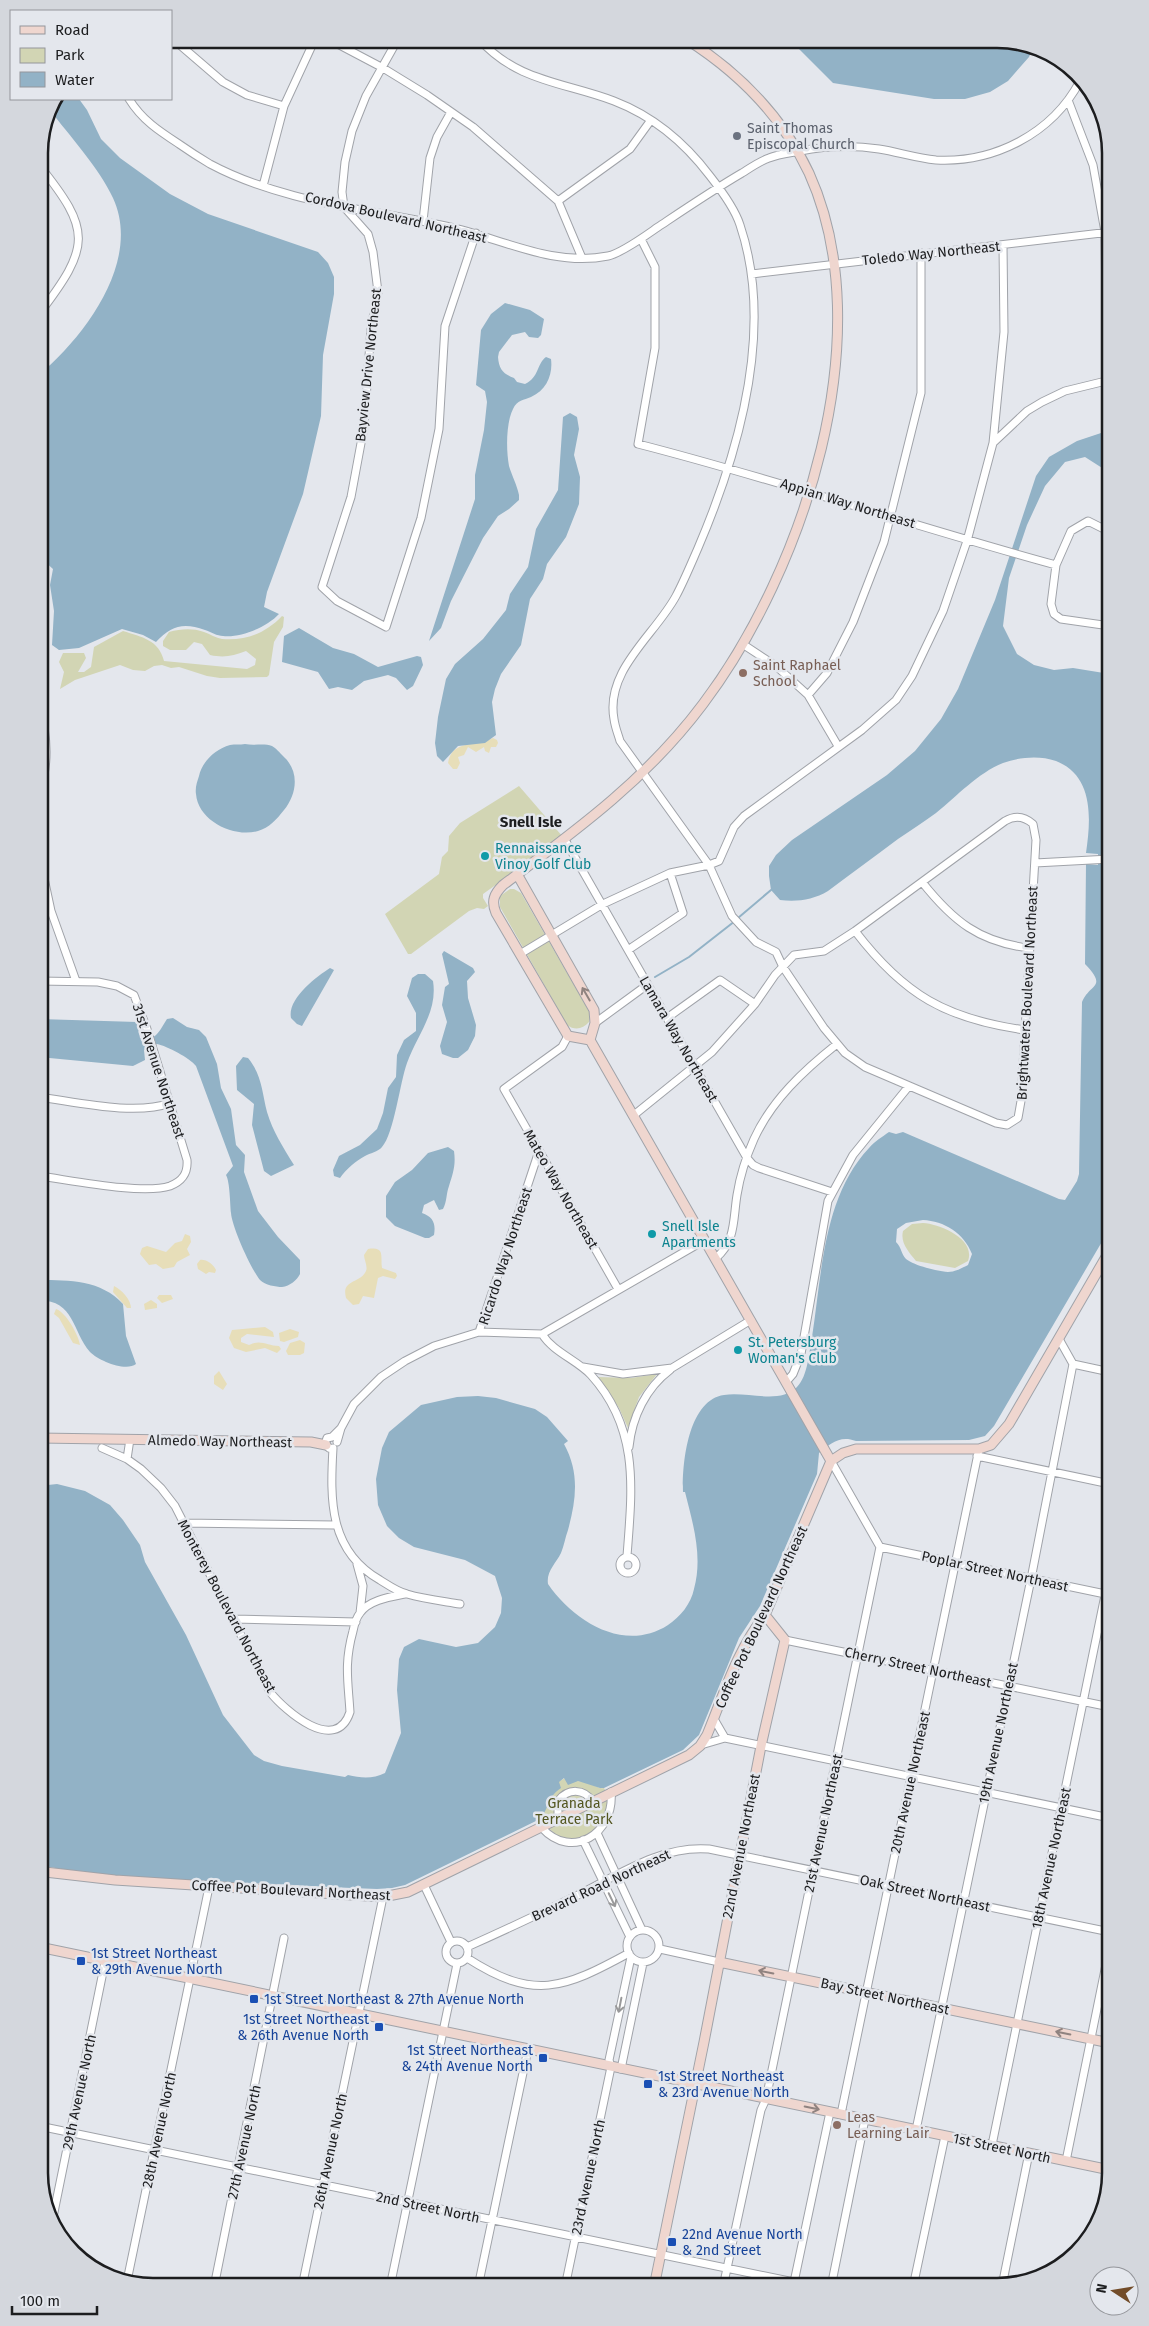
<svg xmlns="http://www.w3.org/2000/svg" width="1149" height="2326" viewBox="0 0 1149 2326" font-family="'Fira Sans',sans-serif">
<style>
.green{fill:#d2d5b4}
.sand{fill:#e7deb9}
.water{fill:#92b2c6;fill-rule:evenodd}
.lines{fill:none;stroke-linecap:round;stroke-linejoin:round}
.stream{stroke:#92b2c6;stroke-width:2}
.street-casing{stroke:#a0a3a9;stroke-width:9}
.secondary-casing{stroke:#a0a3a9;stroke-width:11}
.street{stroke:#fff;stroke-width:7}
.secondary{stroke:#efd6cf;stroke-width:9}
.oneway{stroke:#908380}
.oneway2{stroke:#99999a}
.worship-dot{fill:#6b7280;stroke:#e4e7ed;stroke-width:2}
.education-dot{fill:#8d6e63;stroke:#e4e7ed;stroke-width:2}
.culture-dot{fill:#0f9aa8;stroke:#e4e7ed;stroke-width:2}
.transit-dot{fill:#1a4fb4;stroke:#e4e7ed;stroke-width:2}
.labels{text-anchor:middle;stroke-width:5;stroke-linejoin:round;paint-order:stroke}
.worship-label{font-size:14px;fill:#5b616d;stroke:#e4e7ed;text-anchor:start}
.street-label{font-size:14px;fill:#1c1d1f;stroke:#e4e7ed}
.education-label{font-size:14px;fill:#785e54;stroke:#e4e7ed;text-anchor:start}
.culture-label{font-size:14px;fill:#0d838f;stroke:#e4e7ed;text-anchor:start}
.park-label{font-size:14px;fill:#535620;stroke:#e4e7ed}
.transit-label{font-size:14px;fill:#164399;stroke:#e4e7ed;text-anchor:start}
.neighbourhood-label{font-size:15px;font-weight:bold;fill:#1c1d1f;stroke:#e4e7ed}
.rim{fill:none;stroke:#1c1d1f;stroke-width:2.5}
</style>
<rect width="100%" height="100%" fill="#e4e7ed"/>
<path class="green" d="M282,616l2,1 -1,10 -9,15 -5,33 -2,2 -47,1 -13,-2 -28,-9 -8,1 -9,-3 -8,1 -9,5 -12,-1 -13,-5 -45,15 -15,9 4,-17 -5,-10 4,-9h21l2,5 -8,14h6l7,-5 3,-20 29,-16c19,6 36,9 41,30l83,8 8,-4 1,-6 -10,-8c-13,5 -22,7 -36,4l-8,-11 -8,-2 -8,8h-16l-7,-4v-5l6,-9c12,-3 23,-4 35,0 6,2 12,6 18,7 24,2 44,-6 60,-23z
M519,786l44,51 -80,57v4l5,8 -4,3 -7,-1 -8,3 -58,43h-3l-23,-40 54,-40 3,-17 6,-6 1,-15 11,-13z
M510,889h4l7,4 69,120 -1,9c-6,7 -14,9 -22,3l-67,-118v-11z
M923,1223c17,1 53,16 45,38l-13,7 -39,-7c-7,-9 -16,-18 -13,-30l9,-7z
M657,1374l-18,23 -11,31 -9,-20 -21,-31 33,1z
M565,1778c8,4 15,2 24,5 6,2 9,6 15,5 1,2 5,7 5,10 1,3 -2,9 -2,12 -7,33 -51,41 -65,7l7,-18 7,-8 2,-9z"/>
<path class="sand" d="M493,738l4,2 1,3 -2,4h-5l-2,6 -4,-2 -1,-4 -8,5 -8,-5 -4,8 -6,2 2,6 -3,6h-4l-5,-6c4,-24 28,-16 45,-25z
M185,1234l5,2 1,6 -4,7 3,6 -13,7 -3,5 -11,2 -7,-5 -7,1 -9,-11 2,-6 5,-2 19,6 9,-9 7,-2z
M368,1249c18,-3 12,8 14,19l14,5 1,3 -2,3 -12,-3 -5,2 -4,20 -11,-2 -4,8 -6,1 -7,-7c-5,-19 14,-14 20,-27 2,-5 -2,-11 -2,-16z
M200,1260c6,-1 13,4 16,10l-1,3 -6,-1 -3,2 -8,-5 -1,-5z
M114,1286c8,4 17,14 17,22h-4l-14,-16z
M159,1295h12l2,4 -11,4 -5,-5z
M151,1300l6,4v4l-12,2 -1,-6z
M56,1309c10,3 23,27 24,36l-7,-2 -14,-25 -5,-4z
M265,1327l8,5 1,5 -27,-3 -6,4v4l8,3c12,-6 18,1 30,1l2,3 -4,4 -12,-5 -19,4 -12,-4 -5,-10 3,-8z
M290,1329l9,3 -1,5 -14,5 -4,-1 -1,-8z
M300,1340l5,3 -1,10 -4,2h-12l-2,-4 4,-8z
M219,1371l8,13 -4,6 -9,-6v-8z"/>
<path class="water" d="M789,39h215l28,11 -3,7 -21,24 -18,11 -25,7h-31l-101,-16z
M53,99h26l8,11 14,29 19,19 50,36 38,20 110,38 10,11 6,14v17l-11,61 -2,61 -18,78 -36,98 -3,15 15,7c-12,13 -38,24 -56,22 -6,0 -12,-4 -18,-6 -22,-8 -34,-4 -49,12l-13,-7 -21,-6 -43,19 -20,2 -7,-5 2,-34 -4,-26 3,-16 -10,-9h-4v-185c46,-39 103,-114 74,-177 -13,-29 -44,-63 -64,-89z
M505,303l25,7 14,9 -3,16 -3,3 -9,-1 -4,-5 -13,3 -13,17 -1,5c1,12 5,17 16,21l3,4 8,2c14,-6 12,-21 21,-27l5,2c2,15 -4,31 -20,38 -7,3 -14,3 -18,12 -7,14 -7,41 -4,57 3,10 8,19 10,29v5l-10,9 -11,7 -15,22 -32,63 -10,27 -12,13 46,-142v-24l9,-45 3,-28 -2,-11 -9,-6 5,-55 10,-16z
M570,413l7,4 2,12 -5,26 6,22 -1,27 -13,33 -19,27 -4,15 -13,20 -9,46 -20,29 -6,15 -3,13 4,33 -11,8 -27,3 -15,16 -6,-6 -2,-13 3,-26 8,-38 9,-15 28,-25 23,-29 4,-16 18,-27 8,-38 22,-39 5,-73z
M1110,430v43l-25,-16 -20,5 -20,24 -18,39 -18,53 -6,48 14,28 17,11 20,5 19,-2 37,6v180h-8l-1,9 9,2v363l-116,198 -9,10 -16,4 -113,1c-16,-6 -25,2 -37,12l-2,21 -57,132 -21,32 -40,97 -16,15 -79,38h-4l-22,-7 -10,4 -4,-7 -5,4 2,6c-14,9 -11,19 -21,31l-135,66 -13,3 -15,1c-57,-2 -114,-6 -171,-8 -56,-3 -112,-5 -167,-16v-379l18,-2 28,7 25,14 13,15 17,25 5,17 41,73 37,80 31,40 10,6 18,5 63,11 3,-2c13,3 25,4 37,-2l16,-40 -4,-43 2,-31 5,-12 15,-8 37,8 22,-4 17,-16 6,-14 1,-15 -7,-22 -30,-16 -51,-13 -15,-9 -12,-12 -9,-21 -2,-26 6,-31 7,-16 32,-27 36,-8 21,-1 18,2 39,11 12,8 21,24 -4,3c16,29 12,56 4,86 -3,8 -4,16 -7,23 -5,10 -15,19 -13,31 26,38 77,69 120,41 12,-8 23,-21 26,-36 9,-33 -1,-65 -9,-97h-2c-1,-28 5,-92 41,-97 23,-4 56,10 73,-8 11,-11 12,-35 15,-50 10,-64 11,-140 57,-189 6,-7 13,-11 20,-16l7,2 7,-2 156,67 6,1 12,-19 2,-7 3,-172c8,-19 26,-14 3,-38l1,-100 12,1v-11l-12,-1c5,-34 8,-77 -30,-92 -17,-6 -36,-4 -53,2 -25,10 -46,33 -67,50 -12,9 -25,17 -38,26 -23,17 -47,35 -70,52 -15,9 -31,11 -48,9l-9,-10 -2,-14v-10l7,-11 16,-15 95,-65 28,-24 26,-32 17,-30 37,-89 41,-124 13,-19 28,-16zM923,1220c21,1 41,13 49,34l-4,11c-6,3 -13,7 -20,7 -11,-1 -33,-6 -42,-13 -5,-5 -4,-11 -10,-17l1,-13 9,-6z
M299,628l34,20 21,6 24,13 39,-11 4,1 2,8 -10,21 -6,4 -11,-12 -8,-3 -24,6 -12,9 -14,-3 -9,2 -11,-17 -36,-10 2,-26z
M245,744c9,2 19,-1 27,2 4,2 8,7 11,10 17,15 14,38 1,54 -7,9 -15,18 -26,21 -24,7 -60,-10 -62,-37 -1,-6 1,-12 3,-18 3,-14 16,-27 31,-31 5,-1 10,0 15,-1z
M444,951l29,17 2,4 -8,9 1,17 8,27 -1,11 -7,14 -10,8h-5l-11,-4 -2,-8 7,-24 -5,-17 3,-18 4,-3 -7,-30z
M330,968l4,2 -32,56 -5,-2 -6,-6c-4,-19 25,-41 39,-50z
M418,974h7l8,7c5,31 -16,54 -26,82 -7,19 -13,71 -25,84 -4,5 -12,6 -17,9 -9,5 -19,13 -25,22l-6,-2 -1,-6 6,-14 21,-11 17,-16 6,-16 5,-25 8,-11 1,-22 7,-15 12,-9v-18l-9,-17 5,-18z
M173,1018l14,9 12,3 7,7 11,27 4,24 10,21 5,36 9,10 -1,17 14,39 20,26 22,23v14c-3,6 -10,12 -18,13 -6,0 -17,-2 -22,-7 -9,-11 -28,-53 -29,-67 -1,-9 -1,-31 -5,-38l7,-9 -37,-100c-6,-8 -29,-20 -39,-22l-13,6 1,10 -12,6 -94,-9v-38l98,3 3,16c15,5 20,-8 27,-19z
M243,1057l5,1c14,17 14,34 19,54 6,20 16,35 27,53l-23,11 -7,-5 -12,-46 2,-21 -17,-14 -1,-24z
M448,1147l6,4c2,14 -1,22 -5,35 -3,8 -2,16 -6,23l-4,1 -5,-10 -10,5 -2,8c11,4 14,10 12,22l-5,3h-4l-30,-12 -9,-9v-21l9,-14 17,-12 16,-17z
M39,1280c31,0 62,0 84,24l3,32 10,28c-10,8 -37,-3 -46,-12 -18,-21 -15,-51 -51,-52z"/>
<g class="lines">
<path class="stream" d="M738,918l33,-28
M655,977l34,-20 46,-36"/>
<defs>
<path id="street" d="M173,39l50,43 24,13 37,11
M328,39l55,29 44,27 46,32 85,74 24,57
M398,39l-32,57 -14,35 -7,31 -3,30 2,15 24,27 5,18 5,40 -7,36 -7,99 -13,70 -29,90 15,14 49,26 35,-109 18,-89 6,-103 31,-93
M479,39c38,43 85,43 135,62 39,15 71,42 96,75 11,14 25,33 30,49 35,104 -1,227 -42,323 -7,16 -14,33 -22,48 -21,39 -71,74 -62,123 1,8 4,15 6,22l89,124 -39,8 -67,31 -83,50
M129,99c13,21 30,32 50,45 10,7 21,14 31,20 75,40 163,45 244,64 50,12 101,39 154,28 14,-3 37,-20 50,-29 27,-18 55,-37 84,-54 8,-5 18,-12 27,-15 10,-4 21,-5 31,-7 26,-5 53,-6 79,-2 19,3 37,9 57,11 58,3 116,-26 144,-79
M1068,100l25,65 12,67 2,149
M263,186l21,-80 31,-67
M558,201l72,-52 21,-29
M423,221l7,-63 7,-21 14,-25
M641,239l14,28v81l-17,96c141,36 278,83 418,121
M752,274l358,-42
M39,314c52,-68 53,-83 0,-149
M993,443l11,-111 -1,-87
M1110,626l-49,-7 -7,-5 -3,-10 5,-39 15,-34 17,-10 22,11
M744,645l32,21 32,29 30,51
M808,695l19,-22 26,-51 31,-80 37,-149v-140
M39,794c10,-29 9,-58 0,-87
M565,840l182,318 6,7 6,3 73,24
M39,855l12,56 25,70
M1035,863l75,-4
M922,882c31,39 57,60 107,66
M855,931c49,64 91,88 170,99
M628,950l55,-37 -13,-40
M667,1018l53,-38 35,24
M595,1023l52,-38
M568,1036l-6,11 -58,42 114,200
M39,1097c38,5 96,19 131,6
M634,1115l78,-63 43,-48 20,-29 19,-20 30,-4 31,-20 150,-110c10,-6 19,-5 28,3l3,16 -15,261 -3,17 -11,7 -11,-2 -131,-56 -20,-14 -21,-25 -41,-61 -7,-15 -20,-10 -24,-26 -23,-51 10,-4 15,-34 10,-11 118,-86 34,-30 16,-24 31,-65 24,-70 26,-98 34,-32 15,-9 23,-11 45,-11
M39,1176c31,4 103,19 131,10 13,-5 18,-13 17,-26l-40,-131 -13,-34 -17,-9 -19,-4 -59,-1
M716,1258c20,-17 17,-39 21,-63 3,-19 9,-38 17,-56 18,-39 49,-68 83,-95
M479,1332l60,-181
M542,1334c11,18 35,26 49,41 49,54 41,115 36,181
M1073,1364l37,8
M583,1367l40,7 49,-6 79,-48
M786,1382l7,-8 8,-20 27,-153 25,-46 56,-69
M337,1442l4,-14 13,-24 27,-27 24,-16 29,-15 45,-14 63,2 163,-94
M629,1447c3,-30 17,-59 41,-77
M102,1448l25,11 14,10 20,19 14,18 95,186c15,19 66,63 80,20 -2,-32 -6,-48 3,-81 1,-5 3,-13 7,-18 9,-13 30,-16 45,-19
M329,1448l-4,-4 2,-6 5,-1 9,-9
M333,1448c-3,52 -4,103 47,132 8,5 18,12 27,14 17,5 35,7 53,10
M977,1456l133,28
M127,1459l3,-20
M831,1461l49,86
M183,1523l152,2
M880,1547l230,48
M620 1565a8 8 0 1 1 16 0a8 8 0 1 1-16 0Z
M357,1564l6,22 -3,27
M233,1619l123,3
M785,1640l325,67
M714,1719l11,19
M701,1745l24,-7 385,80
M558,1819v-18c10,-13 26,-13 35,1
M542,1828c30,33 73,5 69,-36
M597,1833l45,97
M583,1840l47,97
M424,1885l27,57
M627 1946a16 16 0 1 1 32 0a16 16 0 1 1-32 0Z
M446 1952a11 11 0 1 1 22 0a11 11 0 1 1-22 0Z
M467,1947c36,-16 72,-33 107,-50 43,-21 86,-52 135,-48l401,83
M660,1949l59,13
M467,1958c67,43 96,31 162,-5
M621,2069l22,-106
M841,2114l138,-665
M39,2126l779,161
M916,2130l115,-551 42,-215 -14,-25
M992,2145l118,-574
M1066,2161l44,-216
M52,2222l53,-260
M127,2281l82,-394
M1002,2286l27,-133
M214,2287l70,-349
M302,2287l81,-390
M390,2287l67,-323
M478,2287l50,-238
M565,2287l46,-220 -2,-7 22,-103
M723,2287l38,-177 5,-11 114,-552
M793,2287l37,-175
M831,2287l34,-168
M913,2287l32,-151"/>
<path id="secondary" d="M517,874l77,136 1,13 -5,17 241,421
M590,1040l-22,-4 -72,-123c-5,-12 -2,-19 7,-28 74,-55 144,-106 200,-181 101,-134 179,-370 106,-531 -27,-57 -71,-101 -123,-134
M39,1438l272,4 15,3
M39,1874l6,-2 70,8 268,17 25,-5 281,-137 11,-9 7,-11c17,-41 30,-85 58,-120l66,-154 12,-8 13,-4h123l12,-4 18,-21 101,-174
M39,1947l1071,223
M719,1962l391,81
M654,2287l50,-245 57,-296 24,-106 -20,-25"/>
</defs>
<use href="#street" class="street-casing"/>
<use href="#secondary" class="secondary-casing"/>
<use href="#street" class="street"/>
<use href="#secondary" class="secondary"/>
</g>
<defs><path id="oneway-shaft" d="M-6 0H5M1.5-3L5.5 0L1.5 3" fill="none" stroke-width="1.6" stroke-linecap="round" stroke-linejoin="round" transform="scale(1.25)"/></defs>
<g class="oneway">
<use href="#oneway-shaft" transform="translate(586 994) rotate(-120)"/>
<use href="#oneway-shaft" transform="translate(766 1972) rotate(-168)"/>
<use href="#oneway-shaft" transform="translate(1063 2033) rotate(-168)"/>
<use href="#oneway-shaft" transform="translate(812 2108) rotate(12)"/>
</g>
<g class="oneway2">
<use href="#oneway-shaft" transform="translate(612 1900) rotate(64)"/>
<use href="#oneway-shaft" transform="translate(620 2005) rotate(101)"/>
</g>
<circle class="worship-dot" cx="737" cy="136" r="5"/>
<g class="education-dot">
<circle cx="743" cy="673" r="5"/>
<circle cx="837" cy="2125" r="5"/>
</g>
<g class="culture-dot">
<circle cx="485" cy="856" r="5"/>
<circle cx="652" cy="1234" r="5"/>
<circle cx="738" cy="1350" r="5"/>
</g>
<g class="transit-dot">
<rect x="76" y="1956" width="10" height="10" rx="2.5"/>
<rect x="249" y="1994" width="10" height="10" rx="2.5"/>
<rect x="374" y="2022" width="10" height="10" rx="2.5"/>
<rect x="538" y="2053" width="10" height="10" rx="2.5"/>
<rect x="643" y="2079" width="10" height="10" rx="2.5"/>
<rect x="667" y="2237" width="10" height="10" rx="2.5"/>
</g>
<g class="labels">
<g class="worship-label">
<text x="747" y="133">Saint Thomas<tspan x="747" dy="16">Episcopal Church</tspan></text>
</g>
<g class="street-label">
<text transform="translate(396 217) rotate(13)" y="5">Cordova Boulevard Northeast</text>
<text transform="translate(931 253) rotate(-6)" y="5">Toledo Way Northeast</text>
<text transform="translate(368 365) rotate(-84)" y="5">Bayview Drive Northeast</text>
<text transform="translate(848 503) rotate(17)" y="5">Appian Way Northeast</text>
<text transform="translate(1027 993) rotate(-87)" y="5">Brightwaters Boulevard Northeast</text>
<text transform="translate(679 1039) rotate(60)" y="5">Lamara Way Northeast</text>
<text transform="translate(159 1071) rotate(72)" y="5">31st Avenue Northeast</text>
<text transform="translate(561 1189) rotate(60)" y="5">Mateo Way Northeast</text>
<text transform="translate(505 1256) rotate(-72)" y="5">Ricardo Way Northeast</text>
<text transform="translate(220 1441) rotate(1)" y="5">Almedo Way Northeast</text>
<text transform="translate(995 1571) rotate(12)" y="5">Poplar Street Northeast</text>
<text transform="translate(227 1606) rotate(62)" y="5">Monterey Boulevard Northeast</text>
<text transform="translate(761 1617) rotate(-65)" y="5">Coffee Pot Boulevard Northeast</text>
<text transform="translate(918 1667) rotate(12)" y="5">Cherry Street Northeast</text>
<text transform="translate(998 1733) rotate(-78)" y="5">19th Avenue Northeast</text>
<text transform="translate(910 1782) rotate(-78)" y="5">20th Avenue Northeast</text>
<text transform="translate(823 1823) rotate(-78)" y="5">21st Avenue Northeast</text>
<text transform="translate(741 1846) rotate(-79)" y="5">22nd Avenue Northeast</text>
<text transform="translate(1051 1858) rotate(-78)" y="5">18th Avenue Northeast</text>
<text transform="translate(601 1885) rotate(-25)" y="5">Brevard Road Northeast</text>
<text transform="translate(291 1890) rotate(3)" y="5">Coffee Pot Boulevard Northeast</text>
<text transform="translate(925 1893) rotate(12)" y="5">Oak Street Northeast</text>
<text transform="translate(885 1996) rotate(12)" y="5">Bay Street Northeast</text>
<text transform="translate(79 2092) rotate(-78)" y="5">29th Avenue North</text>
<text transform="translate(159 2130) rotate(-78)" y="5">28th Avenue North</text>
<text transform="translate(244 2142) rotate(-78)" y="5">27th Avenue North</text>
<text transform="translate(1002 2148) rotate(12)" y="5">1st Street North</text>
<text transform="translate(330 2151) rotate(-78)" y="5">26th Avenue North</text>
<text transform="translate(588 2177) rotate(-78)" y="5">23rd Avenue North</text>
<text transform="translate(428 2207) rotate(12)" y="5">2nd Street North</text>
</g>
<g class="education-label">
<text x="753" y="670">Saint Raphael<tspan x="753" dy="16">School</tspan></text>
<text x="847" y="2122">Leas<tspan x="847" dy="16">Learning Lair</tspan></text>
</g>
<g class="culture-label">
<text x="495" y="853">Rennaissance<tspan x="495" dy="16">Vinoy Golf Club</tspan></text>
<text x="662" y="1231">Snell Isle<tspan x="662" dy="16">Apartments</tspan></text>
<text x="748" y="1347">St. Petersburg<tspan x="748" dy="16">Woman's Club</tspan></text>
</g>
<g class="park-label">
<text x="574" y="1808">Granada<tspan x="574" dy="16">Terrace Park</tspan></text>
</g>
<g class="transit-label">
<text x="91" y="1958">1st Street Northeast<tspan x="91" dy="16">&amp; 29th Avenue North</tspan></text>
<text x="264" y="2004">1st Street Northeast &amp; 27th Avenue North</text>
<text x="369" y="2024" text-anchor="end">1st Street Northeast<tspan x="369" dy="16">&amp; 26th Avenue North</tspan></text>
<text x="533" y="2055" text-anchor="end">1st Street Northeast<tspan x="533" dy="16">&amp; 24th Avenue North</tspan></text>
<text x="658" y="2081">1st Street Northeast<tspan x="658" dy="16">&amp; 23rd Avenue North</tspan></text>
<text x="682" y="2239">22nd Avenue North<tspan x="682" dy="16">&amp; 2nd Street</tspan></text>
</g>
<g class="neighbourhood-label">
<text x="531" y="827">Snell Isle</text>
</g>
</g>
<path d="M0 0H1149V2326H0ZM153 48H997A105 105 0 0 1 1102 153V2173A105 105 0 0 1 997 2278H153A105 105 0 0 1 48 2173V153A105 105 0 0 1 153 48Z" fill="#d4d7dd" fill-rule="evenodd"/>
<path class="rim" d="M153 48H997A105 105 0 0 1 1102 153V2173A105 105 0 0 1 997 2278H153A105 105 0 0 1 48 2173V153A105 105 0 0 1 153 48Z"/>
<rect x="10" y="10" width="162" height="90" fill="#e4e7ed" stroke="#94969b"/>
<rect x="20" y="26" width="25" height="8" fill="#efd6cf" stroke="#94969b"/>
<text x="55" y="35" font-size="15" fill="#1c1d1f">Road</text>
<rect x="20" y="48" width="25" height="15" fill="#d2d5b4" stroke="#94969b"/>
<text x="55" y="60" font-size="15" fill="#1c1d1f">Park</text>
<rect x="20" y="72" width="25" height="15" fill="#92b2c6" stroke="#94969b"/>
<text x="55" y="85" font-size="15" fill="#1c1d1f">Water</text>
<g transform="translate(1114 2291) rotate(282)"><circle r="24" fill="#e4e7ed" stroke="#94969b"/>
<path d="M0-4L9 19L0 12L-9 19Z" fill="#724c29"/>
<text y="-8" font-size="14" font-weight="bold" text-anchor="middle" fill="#1c1d1f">N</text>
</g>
<path d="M12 2306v8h85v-8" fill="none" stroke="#1c1d1f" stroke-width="2.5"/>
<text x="20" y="2306" font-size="15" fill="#1c1d1f" stroke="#e4e7ed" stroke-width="4" paint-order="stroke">100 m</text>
</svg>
